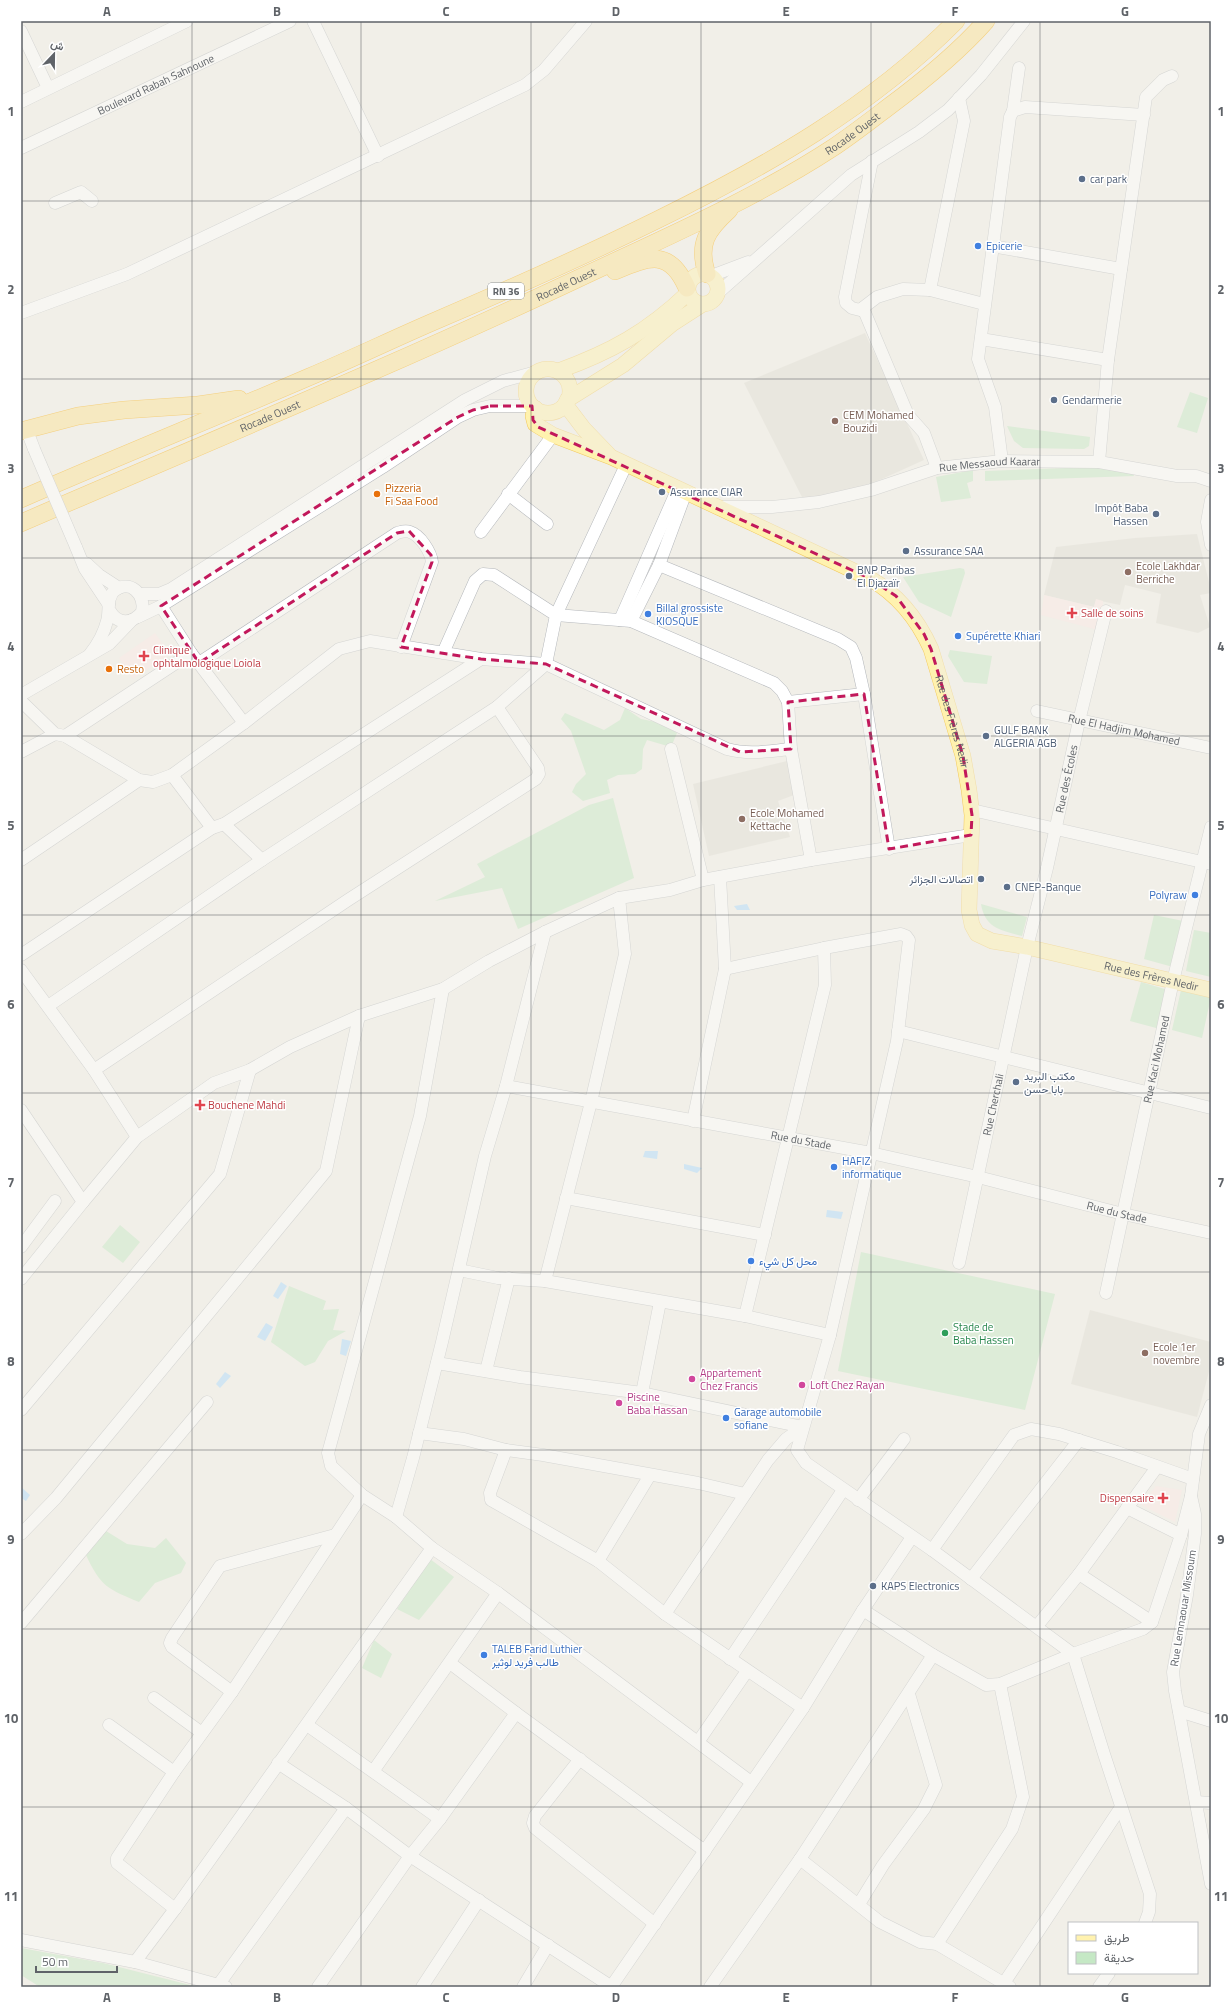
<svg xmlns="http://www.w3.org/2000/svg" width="1232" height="2008" viewBox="0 0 1232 2008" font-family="'Titillium Web',Vazirmatn,sans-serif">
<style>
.education{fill:#e1ded6}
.medical{fill:#fce8e6}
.green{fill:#c5e8c5}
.water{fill:#aadaff}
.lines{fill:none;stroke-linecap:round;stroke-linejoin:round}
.minor-casing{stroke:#b5b8bc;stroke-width:13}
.major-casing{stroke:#f2c960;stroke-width:16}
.highway-casing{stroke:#f9ab00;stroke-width:18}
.minor{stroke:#fff;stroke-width:12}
.major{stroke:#fff2af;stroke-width:15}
.highway{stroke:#fde293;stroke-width:17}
.minor-bridge-casing{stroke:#b5b8bc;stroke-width:13;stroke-linecap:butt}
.minor-bridge{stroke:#fff;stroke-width:12}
.marked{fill:none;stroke:#c2185b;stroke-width:3;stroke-dasharray:8 5;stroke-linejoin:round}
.grid{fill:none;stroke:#5f6368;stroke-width:1;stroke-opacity:0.55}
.service-dot{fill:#5c6f8a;stroke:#fff;stroke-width:1.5}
.shop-dot{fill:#3f7fe0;stroke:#fff;stroke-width:1.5}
.education-dot{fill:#8d6e63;stroke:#fff;stroke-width:1.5}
.food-dot{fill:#e8710a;stroke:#fff;stroke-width:1.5}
.health-dot{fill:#e0444e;stroke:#fff;stroke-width:1.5}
.leisure-dot{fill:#2e9e5b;stroke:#fff;stroke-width:1.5}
.hotel-dot{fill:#d1479c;stroke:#fff;stroke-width:1.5}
.labels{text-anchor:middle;stroke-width:3;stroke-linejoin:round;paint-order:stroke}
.shield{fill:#fff;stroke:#8f9295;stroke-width:1}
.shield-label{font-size:10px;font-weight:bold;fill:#5f6368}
.street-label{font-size:11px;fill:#5f6368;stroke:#fff}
.service-label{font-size:11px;fill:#4e5e75;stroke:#fff;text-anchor:start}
.shop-label{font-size:11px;fill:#366cbe;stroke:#fff;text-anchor:start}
.education-label{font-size:11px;fill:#785e54;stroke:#fff;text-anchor:start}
.food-label{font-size:11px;fill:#c56008;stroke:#fff;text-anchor:start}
.health-label{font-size:11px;fill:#be3a42;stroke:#fff;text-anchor:start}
.leisure-label{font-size:11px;fill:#27864d;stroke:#fff;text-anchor:start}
.hotel-label{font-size:11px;fill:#b23c85;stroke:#fff;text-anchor:start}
.neatline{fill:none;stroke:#5f6368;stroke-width:1.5}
.grid-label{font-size:13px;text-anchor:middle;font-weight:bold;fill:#5f6368}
</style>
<rect width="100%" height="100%" fill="#f1efe8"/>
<path class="education" d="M865,333l59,127 -42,19 -37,14 -42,6 -59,-116z
M1197,534l14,56v3l-11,2 10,32 -12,6 -42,-10 5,-29 -36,-9 -5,20 -24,-5 -2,7 -50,-12 12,-48 79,-9z
M787,761l7,34 -16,6 12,36 -81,19 -16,-72z
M1090,1310l121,32v22l-14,53 -126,-33z"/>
<path class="medical" d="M1044,595l50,12 2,-8 7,2v10l-5,19 -57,-15z
M155,633l15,21 -37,25 -14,-21z
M1156,1486l26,4 -7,32 -34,-17z"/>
<path class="green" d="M1190,392l18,6 -11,35 -20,-6z
M1007,426l83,11 -1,9 -5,3 -61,-1 -9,-7z
M1094,467l39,6 1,3 -149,5v-10z
M973,470v11l-6,2 4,15 -30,4 -5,-25z
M960,568l4,1 1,4 -14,44 -32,-15 -16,-25z
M950,650l42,6 -5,28 -23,-2 -16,-26z
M625,708l16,11 20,4 16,10 -6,14 -24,-7 -4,9 -1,20 -7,5 -17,1 -11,5 3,13 -27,8 -11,-9 4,-8 10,-10 -15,-43 -10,-12 4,-6 39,17 16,-10z
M613,798l21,80 -116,51 -16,-41 -67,13 50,-24 -8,-13 112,-59z
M981,904l46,13 -5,19c-22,-6 -37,-8 -41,-32z
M1154,915l29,6 -10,46 -29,-8z
M1194,930l17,3v44l-25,-6z
M1141,982l27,8 -8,39 -30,-8z
M1181,990l30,7 -9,41 -30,-8z
M120,1225l20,17 -17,21 -21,-16z
M861,1252l194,42 -30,116 -187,-39z
M289,1286l37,15 -3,9 16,-1 -6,21 13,1 -18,10 -13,21 -10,4 -34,-24z
M106,1531l21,13 28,4 11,-10 20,25 -5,10 -26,10 -16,19c-31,-13 -38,-15 -53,-47l14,-18z
M430,1559l24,18 -35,43 -22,-11z
M374,1640l18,14 -11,24 -19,-10z
M21,1948l82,15 95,24h-158l-19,-12z"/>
<path class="water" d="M747,904l3,6h-13l-3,-4z
M645,1151h13l-1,8 -14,-2z
M684,1164l18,4 -5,5 -13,-4z
M827,1210l16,2 -2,7 -15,-2z
M281,1282l6,4 -9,13 -5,-3z
M266,1323l7,4 -8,14 -8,-4z
M342,1339l9,2 -5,15 -6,-2z
M225,1372l6,4 -11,12 -4,-4z
M21,1487l9,8 -4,6 -5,-3z"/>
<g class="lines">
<defs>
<g id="minor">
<path d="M313,21l65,135"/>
<path d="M21,31l27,57"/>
<path d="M959,98l5,23 -34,169 54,14"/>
<path d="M21,102l166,-81"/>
<path d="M1013,111l6,-43"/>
<path id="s1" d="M21,148l269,-127"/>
<path d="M872,161l-27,136 1,6 6,5 8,2 17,-13 26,-8 27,1"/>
<path d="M55,203l26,-11 11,9"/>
<path d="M992,246l129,23"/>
<path d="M711,276l37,-14"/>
<path d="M718,293l133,-118 68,-43 29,-22 33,-35 43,-54"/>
<path d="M863,308l45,107 16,18 13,35"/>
<path d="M21,313l106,-39 398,-189 19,-15 42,-49"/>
<path d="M981,339l127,21"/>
<path d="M26,428l8,21"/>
<path d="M1002,461l-7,-54 -17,-48 32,-242 3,-6 12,-4 119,8"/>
<path d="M1099,462l9,-102 38,-263 17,-17 9,-4"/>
<path d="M626,465l-70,150 75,6 143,62 8,8 6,11 3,47 20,111"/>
<path d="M508,494l39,30"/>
<path d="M1211,500l-4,22 4,23"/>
<path id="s2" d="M720,507h52l47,-5 52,-12 66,-22 65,-7 97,1 78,14h19l15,5"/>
<path d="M481,532l72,-97"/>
<path d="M76,547l9,22 24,36"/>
<path d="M86,563l13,12 20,13"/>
<path d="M659,565l179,74 13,8 5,11 8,36 25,155"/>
<path d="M140,594h19l12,-5 294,-189 38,-19 33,-9"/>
<path d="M161,606l30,47 53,70"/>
<path d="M138,617l23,-11 222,-139 75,-50 15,-7 17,-4h42"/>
<path d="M620,620l58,-132"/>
<path d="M631,621l28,-56 27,-73"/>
<path d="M90,654c8,-10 14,-21 17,-33 3,-10 -1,-22 7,-30 16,-13 32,4 28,21 -10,12 -24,13 -32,-1"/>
<path d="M199,663l198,-130c4,-1 8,-3 13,-1 10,3 21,20 22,30l-31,85"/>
<path d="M21,695l88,-51 23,-24"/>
<path d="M21,701l34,33 10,2 74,44 14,2 19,-7 72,-52 95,-74 31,-8 111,18 65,5 10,-49 -62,-40 -11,-1 -8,7 -32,72"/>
<path d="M788,702l76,-8"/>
<path id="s3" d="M1037,711l174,37"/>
<path d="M65,736l126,-83"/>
<path d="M671,749l32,131"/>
<path d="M21,752l34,-18"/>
<path d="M172,775l40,53"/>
<path d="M972,810l239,54"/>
<path d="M224,824l38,36"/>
<path d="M21,860l118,-80"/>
<path d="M21,955l191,-127 12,-4 257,-165"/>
<path d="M725,969l99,-21 77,-14 5,2 3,4 -12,101 -67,294 -33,115 9,13 126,87 141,104 -73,30 -14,1 -53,-30 -70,-45"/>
<path d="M21,970l73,100 43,67"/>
<path d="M443,989l-23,127 -90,330 -2,7 3,13 31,29 34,22 36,31 66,45 253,189"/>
<path d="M48,1006l214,-146 235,-153 49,-43 181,85c22,6 42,2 64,0"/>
<path d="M898,1031l313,77"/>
<path d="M94,1070l254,-170 188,-121 3,-5 -1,-6 -41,-61"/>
<path id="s4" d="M506,1086l365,67 107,24 145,37 88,19"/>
<path d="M21,1110l62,92 -62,77"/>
<path d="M693,1121l32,-152 -5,-92"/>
<path d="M566,1198l199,37"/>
<path d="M83,1202l54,-65 77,-54 36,-13 40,-23 69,-31 84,-27 46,-28 56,-29 74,-34 51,-8 33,-10 108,-20 160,-25"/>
<path d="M21,1247l34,-46"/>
<path id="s5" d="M959,1263l68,-316 20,-79 32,-147 27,-110"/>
<path d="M459,1270l39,8 47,3 200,35 85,19"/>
<path d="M545,1281l46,-179 34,-148 -6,-56"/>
<path id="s6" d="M1106,1293l67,-312 38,-154"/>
<path d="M745,1316l80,-331 -1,-37"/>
<path d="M437,1363l83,14 122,16 161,34"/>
<path d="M486,1371l23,-93"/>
<path d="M642,1393l18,-91"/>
<path d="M1211,1405l-12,29 -8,62 4,18v20l-8,61 -14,77 2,19 36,193"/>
<path d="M21,1410l199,-236 30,-104"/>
<path d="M419,1433l45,6 42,11 37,5 155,28 47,11"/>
<path d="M506,1450l-16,43 1,7 107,61 67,53 138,94"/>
<path d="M362,1495l-130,197 -58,80 -57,86v5l58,46 257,-361"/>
<path d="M858,1500l46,-61"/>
<path d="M1127,1508l54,27"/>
<path d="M396,1517l17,-59 29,-116 43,-186 21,-70 39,-154"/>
<path d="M21,1534l35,-36 270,-327 33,-155"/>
<path d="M932,1550l82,-115 17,-6 28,5 58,18 76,27"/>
<path d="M598,1561l52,-86"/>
<path d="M1079,1574l73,48"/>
<path d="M971,1579l108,-139"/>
<path d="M665,1614l103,-154 18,-21 17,-12"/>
<path d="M21,1623l186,-221"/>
<path d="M1037,1626l42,-52 78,-107"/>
<path d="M730,1659l113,-169"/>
<path d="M232,1692l-60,-45 -2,-4 2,-5 48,-72 115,-31"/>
<path d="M154,1698l48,35"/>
<path d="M1179,1711l32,10"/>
<path d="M516,1713l189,138"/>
<path d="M109,1725l65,47"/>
<path d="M307,1725l133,94"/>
<path d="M698,1742l49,-71"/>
<path d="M580,1759l-45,57 -2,7 2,5 120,96"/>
<path d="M278,1763l68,45 64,48 202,131"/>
<path d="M374,1770l124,-177"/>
<path d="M1196,1802l15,1"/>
<path d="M800,1859l80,63 40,20 17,2 73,43"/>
<path d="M859,1904l24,-39 41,-56 12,-24 -27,-91"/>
<path d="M1145,1923l4,-11 1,-18 -46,-140 -31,-100 70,-25 9,-7 29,-87 10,-39"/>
<path d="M21,1940l114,22 91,25"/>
<path d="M937,1944l75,-115 11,-32 -23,-113"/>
<path d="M135,1962l40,-53"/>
<path d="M1004,1983l117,-176"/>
<path d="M219,1984l127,-176"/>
<path d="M318,1987l92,-131 30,-37 76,-106 -66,-50"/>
<path d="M422,1987l57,-87"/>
<path d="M523,1987l25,-42"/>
<path d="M611,1987l192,-279 60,-98 49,-73"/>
<path d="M710,1987l90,-128 133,-204"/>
<path d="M1099,1987l10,-14"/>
</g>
<g id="major">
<circle cx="703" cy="289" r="15"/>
<circle cx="548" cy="391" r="22"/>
<path d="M558,371c53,-19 89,-39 130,-78"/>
<path d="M567,400l56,-35 49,-41 31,-20"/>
<path d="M565,404l19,25 25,26"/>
<path id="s7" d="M535,408l-2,8 2,8 18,11 58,22 258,121c28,16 49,42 62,71l32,107 6,34 3,25 -3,95 3,15 5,9 15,7 35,6 184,43"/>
</g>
<g id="highway">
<path d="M615,271c35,-15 55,-22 72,17"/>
<path d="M707,274c-10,-30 0,-44 22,-64"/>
<path d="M21,431l57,-15 46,-6 74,-5 41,-6"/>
<path d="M21,499c96,-42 193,-81 288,-122 43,-18 84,-38 126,-56 75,-32 149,-65 222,-101 108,-53 214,-113 299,-199"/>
<path id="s8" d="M21,523c185,-80 371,-157 554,-243 87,-41 178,-80 259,-133 18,-12 36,-26 53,-39 35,-26 70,-54 99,-87"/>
</g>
</defs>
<use href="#minor" class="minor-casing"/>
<use href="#major" class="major-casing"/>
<use href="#highway" class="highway-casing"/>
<use href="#minor" class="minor"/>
<use href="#major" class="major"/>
<use href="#highway" class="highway"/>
<defs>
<path id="minor-bridge" d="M34,449l42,98"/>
</defs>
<use href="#minor-bridge" class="minor-bridge-casing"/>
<use href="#minor-bridge" class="minor-bridge"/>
</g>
<path d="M0 0H1232V2008H0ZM490,406h42l1,14 5,7 331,151 27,18 28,38 7,15 32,107 9,59 -1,20 -82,14 -25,-155 -76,8 3,47 -51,3 -194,-88 -65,-5 -80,-12 31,-85 -1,-7 -22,-24 -12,2 -198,130 -38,-57 297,-189 15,-7z" fill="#f1efe8" fill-opacity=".55" fill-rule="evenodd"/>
<path class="marked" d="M490,406h42l1,14 5,7 331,151 27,18 28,38 7,15 32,107 9,59 -1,20 -82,14 -25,-155 -76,8 3,47 -51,3 -194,-88 -65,-5 -80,-12 31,-85 -1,-7 -22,-24 -12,2 -198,130 -38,-57 297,-189 15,-7z"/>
<path class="grid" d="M192,21v1966M361,21v1966M531,21v1966M701,21v1966M871,21v1966M1040,21v1966M21,201h1190M21,379h1190M21,558h1190M21,736h1190M21,915h1190M21,1093h1190M21,1272h1190M21,1450h1190M21,1629h1190M21,1807h1190"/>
<g class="service-dot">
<circle cx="1082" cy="179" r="4"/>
<circle cx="1054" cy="400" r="4"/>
<circle cx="662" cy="492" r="4"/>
<circle cx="1156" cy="514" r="4"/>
<circle cx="906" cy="551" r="4"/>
<circle cx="849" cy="576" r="4"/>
<circle cx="986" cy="736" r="4"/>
<circle cx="981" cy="879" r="4"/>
<circle cx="1007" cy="887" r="4"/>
<circle cx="1016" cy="1082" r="4"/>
<circle cx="873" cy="1586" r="4"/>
</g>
<g class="shop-dot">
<circle cx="978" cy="246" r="4"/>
<circle cx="648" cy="614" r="4"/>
<circle cx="958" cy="636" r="4"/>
<circle cx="1195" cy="895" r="4"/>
<circle cx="834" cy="1167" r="4"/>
<circle cx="751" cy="1261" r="4"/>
<circle cx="726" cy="1418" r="4"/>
<circle cx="484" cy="1655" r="4"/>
</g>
<g class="education-dot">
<circle cx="835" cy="421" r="4"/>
<circle cx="1128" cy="572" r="4"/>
<circle cx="742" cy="819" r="4"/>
<circle cx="1145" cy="1353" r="4"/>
</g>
<g class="food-dot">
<circle cx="377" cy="494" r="4"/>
<circle cx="109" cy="669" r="4"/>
</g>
<g class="health-dot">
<path d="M1070 607h4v4h4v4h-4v4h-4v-4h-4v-4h4z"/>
<path d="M142 650h4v4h4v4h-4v4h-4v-4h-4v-4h4z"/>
<path d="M198 1099h4v4h4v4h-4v4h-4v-4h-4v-4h4z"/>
<path d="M1161 1492h4v4h4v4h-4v4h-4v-4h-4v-4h4z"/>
</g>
<circle class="leisure-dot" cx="945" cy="1333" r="4"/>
<g class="hotel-dot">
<circle cx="692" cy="1379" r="4"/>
<circle cx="802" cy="1385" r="4"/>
<circle cx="619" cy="1403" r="4"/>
</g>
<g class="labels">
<rect class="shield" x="488" y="283" width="36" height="16" rx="3"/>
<g class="shield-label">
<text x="506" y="295">RN 36</text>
</g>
<g class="street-label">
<text dy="4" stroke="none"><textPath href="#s1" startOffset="149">Boulevard Rabah Sahnoune</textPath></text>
<text dy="4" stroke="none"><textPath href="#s8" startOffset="919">Rocade Ouest</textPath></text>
<text dy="4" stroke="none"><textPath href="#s8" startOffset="595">Rocade Ouest</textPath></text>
<text dy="4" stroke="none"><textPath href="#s8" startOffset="271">Rocade Ouest</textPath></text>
<text dy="4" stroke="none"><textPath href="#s2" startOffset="275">Rue Messaoud Kaarar</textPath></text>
<text dy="4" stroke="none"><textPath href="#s7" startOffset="556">Rue des Frères Nedir</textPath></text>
<text dy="4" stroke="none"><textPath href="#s3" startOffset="89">Rue El Hadjim Mohamed</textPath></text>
<text dy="4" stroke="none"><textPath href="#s5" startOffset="496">Rue des Écoles</textPath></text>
<text dy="4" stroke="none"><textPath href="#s7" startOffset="952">Rue des Frères Nedir</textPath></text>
<text dy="4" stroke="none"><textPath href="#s6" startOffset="239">Rue Kaci Mohamed</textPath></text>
<text dy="4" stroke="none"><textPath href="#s5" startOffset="162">Rue Cherchali</textPath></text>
<text dy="4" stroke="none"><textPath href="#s4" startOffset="300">Rue du Stade</textPath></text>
<text dy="4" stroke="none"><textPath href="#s4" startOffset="624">Rue du Stade</textPath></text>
<text transform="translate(1183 1608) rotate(-81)" y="4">Rue Lemnaouar Missoum</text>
</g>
<g class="service-label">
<text x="1090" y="183">car park</text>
<text x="1062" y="404">Gendarmerie</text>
<text x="670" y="496">Assurance CIAR</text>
<text x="1148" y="512" text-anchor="end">Impôt Baba<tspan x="1148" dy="13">Hassen</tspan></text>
<text x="914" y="555">Assurance SAA</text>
<text x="857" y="574">BNP Paribas<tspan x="857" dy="13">El Djazaïr</tspan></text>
<text x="994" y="734">GULF BANK<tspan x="994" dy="13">ALGERIA AGB</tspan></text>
<text x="973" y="883" text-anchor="end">اتصالات الجزائر</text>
<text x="1015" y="891">CNEP-Banque</text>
<text x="1024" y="1080">مكتب البريد<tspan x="1024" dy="13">بابا حسن</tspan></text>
<text x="881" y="1590">KAPS Electronics</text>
</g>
<g class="shop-label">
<text x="986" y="250">Epicerie</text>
<text x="656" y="612">Billal grossiste<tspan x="656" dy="13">KIOSQUE</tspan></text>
<text x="966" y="640">Supérette Khiari</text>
<text x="1187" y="899" text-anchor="end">Polyraw</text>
<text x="842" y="1165">HAFIZ<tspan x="842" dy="13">informatique</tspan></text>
<text x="759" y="1265">محل كل شيء</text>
<text x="734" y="1416">Garage automobile<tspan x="734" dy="13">sofiane</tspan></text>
<text x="492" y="1653">TALEB Farid Luthier<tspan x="492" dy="13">طالب فريد لوثير</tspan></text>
</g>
<g class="education-label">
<text x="843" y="419">CEM Mohamed<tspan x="843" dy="13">Bouzidi</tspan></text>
<text x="1136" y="570">Ecole Lakhdar<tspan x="1136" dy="13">Berriche</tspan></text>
<text x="750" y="817">Ecole Mohamed<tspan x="750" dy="13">Kettache</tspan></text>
<text x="1153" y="1351">Ecole 1er<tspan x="1153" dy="13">novembre</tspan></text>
</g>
<g class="food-label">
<text x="385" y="492">Pizzeria<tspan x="385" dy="13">Fi Saa Food</tspan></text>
<text x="117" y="673">Resto</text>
</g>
<g class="health-label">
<text x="1081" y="617">Salle de soins</text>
<text x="153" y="654">Clinique<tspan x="153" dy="13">ophtalmologique Loiola</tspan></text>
<text x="208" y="1109">Bouchene Mahdi</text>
<text x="1154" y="1502" text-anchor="end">Dispensaire</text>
</g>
<g class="leisure-label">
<text x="953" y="1331">Stade de<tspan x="953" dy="13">Baba Hassen</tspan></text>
</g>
<g class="hotel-label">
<text x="700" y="1377">Appartement<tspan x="700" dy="13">Chez Francis</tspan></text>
<text x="810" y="1389">Loft Chez Rayan</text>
<text x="627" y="1401">Piscine<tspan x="627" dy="13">Baba Hassan</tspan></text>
</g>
</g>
<rect width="1232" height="2008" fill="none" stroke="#ffffff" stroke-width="44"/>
<rect x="1068" y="1922" width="130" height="52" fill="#ffffff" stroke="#bfc1c3"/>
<rect x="1076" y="1935" width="20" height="6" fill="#fff2af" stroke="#bfc1c3"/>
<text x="1104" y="1942" font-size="12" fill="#5f6368">طريق</text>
<rect x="1076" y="1952" width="20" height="12" fill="#c5e8c5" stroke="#bfc1c3"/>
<text x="1104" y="1962" font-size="12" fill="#5f6368">حديقة</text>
<g transform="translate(54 54) rotate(22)" stroke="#ffffff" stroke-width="3" paint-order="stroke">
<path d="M0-3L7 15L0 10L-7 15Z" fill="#5f6368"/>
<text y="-6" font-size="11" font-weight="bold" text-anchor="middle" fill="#5f6368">ش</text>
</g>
<path d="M36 1966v6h81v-6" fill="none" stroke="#5f6368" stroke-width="2"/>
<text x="42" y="1966" font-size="12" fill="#5f6368" stroke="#ffffff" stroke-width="3" paint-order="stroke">50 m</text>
<rect x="22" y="22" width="1188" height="1964" class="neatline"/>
<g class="grid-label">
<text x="107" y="16">A</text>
<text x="277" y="16">B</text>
<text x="446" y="16">C</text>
<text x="616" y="16">D</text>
<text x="786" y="16">E</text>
<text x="955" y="16">F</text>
<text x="1125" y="16">G</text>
<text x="11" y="116">1</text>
<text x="1221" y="116">1</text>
<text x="11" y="294">2</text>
<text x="1221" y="294">2</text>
<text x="11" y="473">3</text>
<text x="1221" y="473">3</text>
<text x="11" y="651">4</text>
<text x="1221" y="651">4</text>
<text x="11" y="830">5</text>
<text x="1221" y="830">5</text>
<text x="11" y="1009">6</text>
<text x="1221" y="1009">6</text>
<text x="11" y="1187">7</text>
<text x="1221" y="1187">7</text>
<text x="11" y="1366">8</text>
<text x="1221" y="1366">8</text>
<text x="11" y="1544">9</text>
<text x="1221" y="1544">9</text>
<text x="11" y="1723">10</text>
<text x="1221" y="1723">10</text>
<text x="11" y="1901">11</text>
<text x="1221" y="1901">11</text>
<text x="107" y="2002">A</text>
<text x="277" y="2002">B</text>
<text x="446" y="2002">C</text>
<text x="616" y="2002">D</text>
<text x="786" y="2002">E</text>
<text x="955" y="2002">F</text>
<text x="1125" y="2002">G</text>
</g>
</svg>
